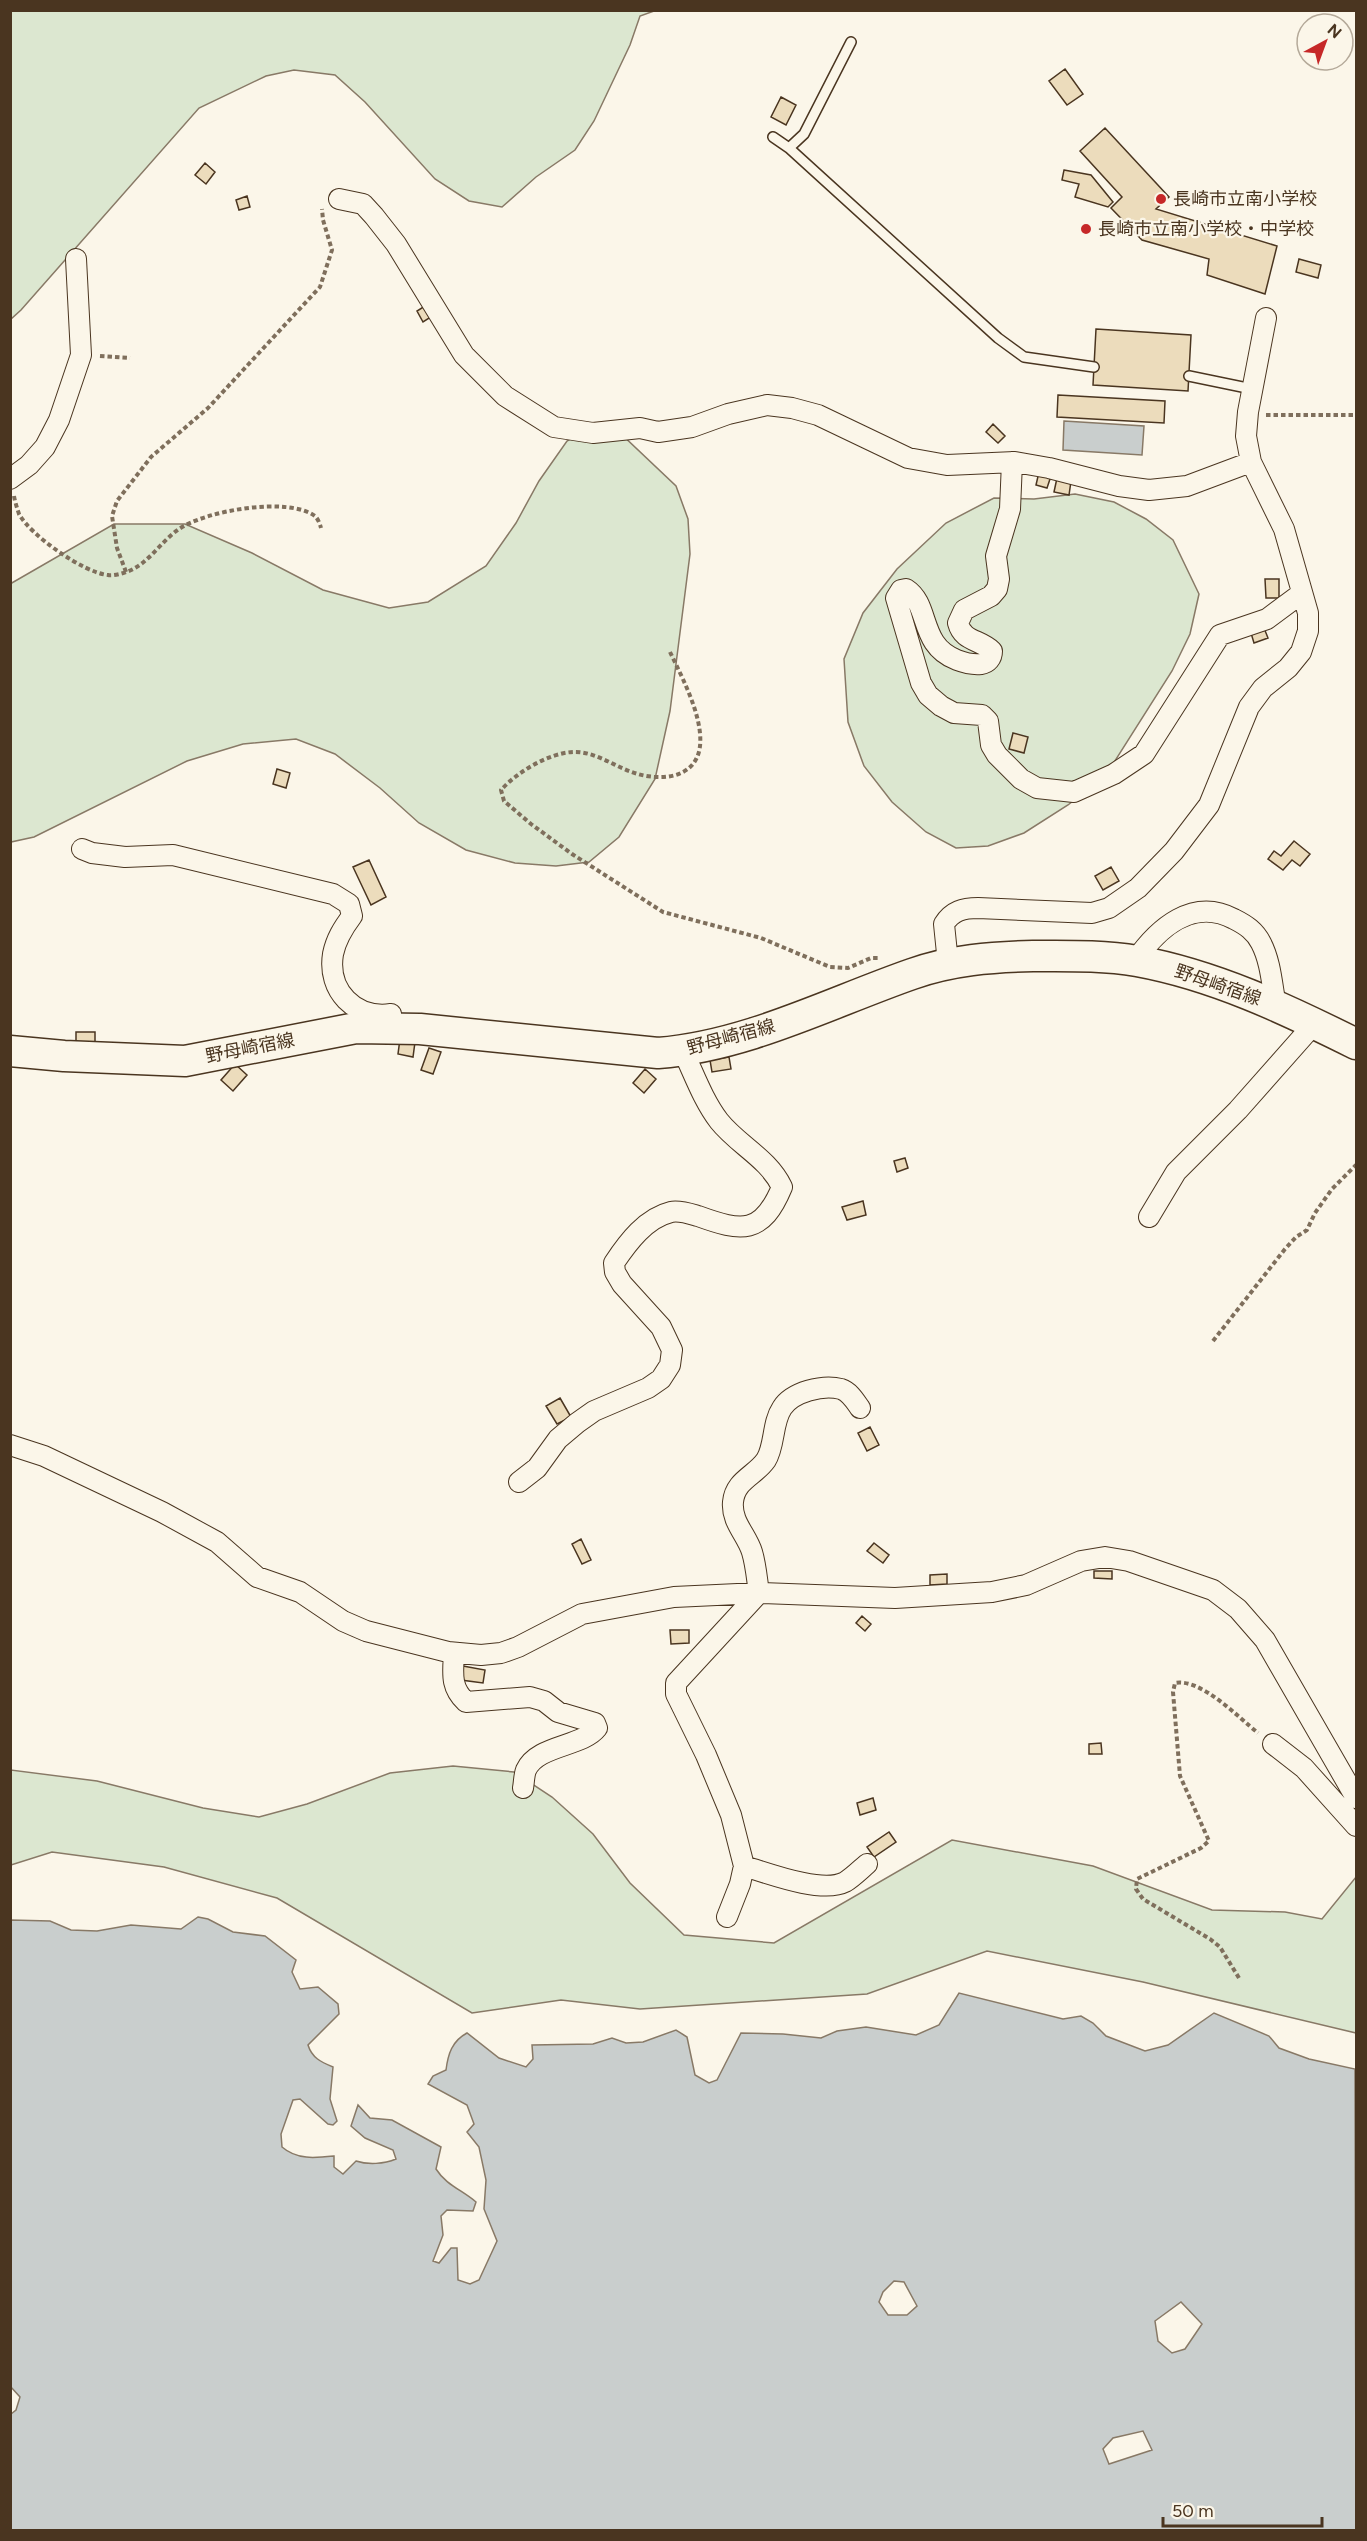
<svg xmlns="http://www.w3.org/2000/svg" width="1367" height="2541" viewBox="0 0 1367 2541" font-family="Figtree,'Noto Sans JP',sans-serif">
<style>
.green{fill:#dce7d0;stroke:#887966;stroke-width:1.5}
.water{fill:#c9cecd;stroke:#887966;stroke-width:1.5;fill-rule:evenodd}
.building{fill:#ecdcbc;stroke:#4a3520;stroke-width:1.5}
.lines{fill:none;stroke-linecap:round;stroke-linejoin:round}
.service-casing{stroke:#4a3520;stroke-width:12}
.minor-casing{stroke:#4a3520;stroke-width:22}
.primary-casing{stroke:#4a3520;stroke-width:33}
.path{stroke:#7f6f5c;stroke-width:4;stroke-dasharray:4.5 3;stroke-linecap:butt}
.service{stroke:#fbf6e9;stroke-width:9}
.minor{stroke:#fbf6e9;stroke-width:20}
.primary{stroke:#fbf6e9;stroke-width:30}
.poi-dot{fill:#c62828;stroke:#fbf6e9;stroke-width:2}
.labels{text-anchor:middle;stroke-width:4.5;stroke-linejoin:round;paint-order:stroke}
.poi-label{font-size:18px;fill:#4a3520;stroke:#fbf6e9;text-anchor:start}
.street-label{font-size:18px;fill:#4a3520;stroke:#fbf6e9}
</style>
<rect width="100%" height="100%" fill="#fbf6e9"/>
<path class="green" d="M11,11h643l-14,5 -10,29 -36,76 -19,29 -39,27 -34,30 -33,-6 -34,-22 -70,-77 -30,-27 -41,-5 -28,6 -67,32 -178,202 -10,9z
M591,426l28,6 57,54 12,33 2,35 -20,157 -15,68 -36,58 -30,25 -33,4 -41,-3 -49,-13 -47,-27 -39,-35 -45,-34 -39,-15 -53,5 -56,17 -153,76 -23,5 -1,-258 104,-60h71l67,29 71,37 66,18 39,-6 58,-36 30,-43 23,-42 28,-40z
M1075,494l39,8 32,17 27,21 26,54 -9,40 -18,37 -66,104 -38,30 -44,28 -36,13 -32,2 -30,-16 -34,-30 -28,-36 -16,-44 -4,-63 19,-46 34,-44 49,-46 48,-25 40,1z
M453,1766l61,6 38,25 41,37 37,49 54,52 90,8 178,-103 141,26 119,44 73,2 37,7 34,-42v156l-213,-51 -156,-31 -120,43 -227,15 -79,-9 -89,13 -195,-115 -113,-31 -112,-15 -41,13v-95l86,11 106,27 56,9 48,-13 83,-31z"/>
<path class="water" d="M1064,421l80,5 -2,29 -79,-5z
M198,1917l10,2 25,13 32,4 31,24 -4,12 8,17 18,-2 20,17 1,10 -31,31c4,13 13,17 25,22l-3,32 7,22 -4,4 -5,-1 -28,-25 -7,1 -12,34 1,13c15,13 33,11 52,9v11l9,7 13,-13c12,4 28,3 40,-2l-3,-9 -28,-12 -14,-12 7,-21 12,13 22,2 49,27 -5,22c10,16 26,21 40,33l-3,9 -26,-1 -6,6 2,19 -10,26 6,2 12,-15h6l1,32 12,4 9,-4 18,-39 -13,-32 2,-29 -7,-33 -12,-15 7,-8 -7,-19 -39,-21 5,-8 13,-6c2,-16 6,-29 21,-37l32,25 27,9 7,-8 -1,-14 61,-1 19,-6 14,5 17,-1 33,-12 11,7 8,38 14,8 8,-3 24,-47 42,1 38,4 16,-7 29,-4 50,8 23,-10 20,-32 104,26 18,-3 12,7 13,13 39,15 23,-6 46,-32 55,23 10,12 30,11 46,10 1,461h-1345v-116l5,-4 4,-13 -10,-11 1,-466 39,1 21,9 26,1 34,-6 50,4zM894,2281l10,1 13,24 -10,9h-19l-9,-13 4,-10zM1181,2302l21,22 -17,25 -13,4 -14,-12 -3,-20zM1143,2431l9,19 -43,14 -6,-15 10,-11z"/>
<path class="building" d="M1065,69l18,25 -16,11 -18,-24z
M781,97l15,8 -10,20 -15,-8z
M1105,128l64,69 -13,12 121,37 -12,48 -58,-19 2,-16 -67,-19 -31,-32 11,-11 -42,-46z
M205,163l10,9 -9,12 -11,-9z
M1064,170l27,5 22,27 -5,5 -33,-10 4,-13 -17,-4z
M247,196l3,11 -11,3 -3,-10z
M1299,259l22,6 -3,13 -22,-6z
M428,304l6,11 -11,7 -6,-11z
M1096,329l95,6 -3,56 -95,-6z
M1058,395l107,6 -1,22 -107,-6z
M993,424l12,12 -7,7 -12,-11z
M1039,472l12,4 -4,12 -11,-3z
M1057,478l14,3 -2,14 -15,-3z
M1265,579h14v19h-13z
M1264,628l4,10 -14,5 -3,-10z
M1013,733l15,4 -4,16 -15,-4z
M277,769l13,4 -4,15 -13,-4z
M1294,841l16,13 -10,12 -8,-6 -9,10 -15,-11 6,-8 7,5z
M369,860l17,37 -15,8 -18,-38z
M1111,867l8,14 -16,9 -8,-14z
M76,1032h19v13h-19z
M400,1039l15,3 -2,15 -15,-3z
M429,1048l12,4 -8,22 -12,-4z
M729,1057l2,12 -19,3 -2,-12z
M235,1064l12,11 -14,16 -12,-11z
M645,1069l11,10 -12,14 -11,-10z
M905,1158l3,10 -11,4 -3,-11z
M863,1201l3,14 -19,5 -5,-13z
M560,1398l11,19 -14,7 -11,-18z
M870,1427l9,18 -12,6 -9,-18z
M581,1539l10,21 -9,4 -10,-20z
M874,1543l15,12 -6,8 -16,-12z
M1094,1571h18v8l-18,-1z
M947,1574v10l-17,1v-10z
M862,1616l9,8 -6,7 -9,-8z
M670,1630h19v13l-18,1z
M463,1666l22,4 -2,13 -22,-3z
M1101,1743l1,11h-13v-10z
M873,1798l3,12 -16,5 -3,-12z
M889,1832l7,10 -22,15 -7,-10z"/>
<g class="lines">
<defs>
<path id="service" d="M773,137l16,11 209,190 26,19 70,10
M789,148l15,-14 47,-92
M1189,376l63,13"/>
<path id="minor" d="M339,199l24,5 11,12 22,28 68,111 41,41 49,31 39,6 47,-5 18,4 34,-5 36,-13 39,-9 25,3 26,7 90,43 39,7 68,-3 34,6 70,18 30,4 38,-4 64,-24
M1012,462l-2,47 -14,47 3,23 -2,10 -6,7 -27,14 -6,13c5,19 22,16 34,28 0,7 -4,12 -11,13 -9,1 -16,-1 -24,-4 -39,-15 -26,-55 -51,-71l-5,1 -5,8 25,85 7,12 13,11 13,7 28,2 6,6 3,24 6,10 24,24 16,9 37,4 40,-18 30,-20 76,-119 47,-16 35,-26
M10,479l19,-14 16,-18 14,-27 22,-65 -5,-96
M82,849l10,4 33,4 48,-2 160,39 16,10 3,12c-9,12 -16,23 -19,38 -6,37 22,65 58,60
M1135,961c23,-33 58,-64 99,-42 12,6 21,12 27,24 10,19 11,43 15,63
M948,963l-4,-39c8,-13 19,-16 34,-16l114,5 17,-5 29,-20 36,-37 35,-46 40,-98 14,-19 25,-20 13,-16 7,-21v-18l-24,-84 -33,-67 -5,-26 2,-24 18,-94
M1149,1217l27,-45 62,-62 77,-87
M10,1445l34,11 118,56 55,30 40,35 43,15 43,29 23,10 82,21 33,3 20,-2 17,-6 64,-33 92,-17 85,-4 136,5 97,-6 34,-7 55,-24 24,-4 24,4 84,29 25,19 27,31 91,158
M519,1482l18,-14 21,-29 19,-16 17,-12 54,-23 13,-9 9,-14 2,-15 -11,-23 -39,-43 -7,-12 -1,-9c14,-21 32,-45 57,-51 8,-2 20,2 27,4 44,16 64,19 84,-29 -14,-29 -44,-42 -63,-66 -16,-21 -25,-47 -36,-70
M454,1653c-1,20 -4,34 12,49l64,-5 14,4 14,11 37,11 2,5c-15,19 -60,17 -71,42 -2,5 -2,13 -3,18
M1273,1744l31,24 52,58
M744,1866c23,7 78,28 101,16 7,-4 15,-12 22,-18
M727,1917l13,-33 4,-18 -13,-51 -25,-60 -30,-61v-11l83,-90c-2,-13 -3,-28 -7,-41 -5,-17 -21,-30 -19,-50 2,-22 22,-26 33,-42 9,-14 6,-37 16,-52 10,-16 41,-24 59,-19 9,3 14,12 19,19"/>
<path id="primary" d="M10,1051l54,5 121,5 171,-33 64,1 238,24c89,-7 171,-50 254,-79 39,-14 80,-17 121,-18 34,0 70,-1 104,5 77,14 149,48 219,83"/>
</defs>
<use href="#service" class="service-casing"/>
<use href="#minor" class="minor-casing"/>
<use href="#primary" class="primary-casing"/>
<path class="path" d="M100,356l30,2
M1266,415h90
M14,496c1,6 3,12 5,18 11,21 65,59 89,61 4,1 13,-1 18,-3 22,-7 34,-30 53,-43 26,-18 108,-33 136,-13 3,3 5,8 6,12
M126,572l-9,-24 -5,-32 5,-15 34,-44 57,-49 112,-121 12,-37 -9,-30 -1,-11
M670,652c13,28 53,99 13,120 -13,7 -31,6 -45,2 -22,-6 -42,-23 -65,-22 -24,1 -56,20 -72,38l3,11 27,23 41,30 91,58 98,26 69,29 18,1 23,-10h8
M1213,1341l72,-92 11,-12 11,-7 8,-17 17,-24 24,-24
M1239,1978l-19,-31 -10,-8 -67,-40 -7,-10 1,-10 64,-31 8,-7 -29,-65 -7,-84 2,-9c26,-5 63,34 83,50"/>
<use href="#service" class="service"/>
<use href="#minor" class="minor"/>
<use href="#primary" class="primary"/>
</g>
<g class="poi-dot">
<circle cx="1161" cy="199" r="6"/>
<circle cx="1086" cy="229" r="6"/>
</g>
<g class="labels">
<g class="poi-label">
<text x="1173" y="205">長崎市立南小学校</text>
<text x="1098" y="235">長崎市立南小学校・中学校</text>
</g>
<g class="street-label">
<text transform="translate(1218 985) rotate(19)" y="6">野母崎宿線</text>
<text transform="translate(731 1037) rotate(-15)" y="6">野母崎宿線</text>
<text transform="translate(250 1048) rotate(-11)" y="6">野母崎宿線</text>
</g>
</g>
<rect width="1367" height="2541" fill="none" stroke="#4a3520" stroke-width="24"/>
<g transform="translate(1325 42) rotate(41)"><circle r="28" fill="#fbf6e9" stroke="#b4a999" stroke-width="1.5"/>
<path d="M0-4.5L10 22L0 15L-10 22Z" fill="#c62828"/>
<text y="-9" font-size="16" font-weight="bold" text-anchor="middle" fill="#4a3520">N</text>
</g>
<path d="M1163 2517v9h159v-9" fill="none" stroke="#4a3520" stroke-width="3"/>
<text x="1172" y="2517" font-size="18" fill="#4a3520" stroke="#fbf6e9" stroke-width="4.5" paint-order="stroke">50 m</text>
</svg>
